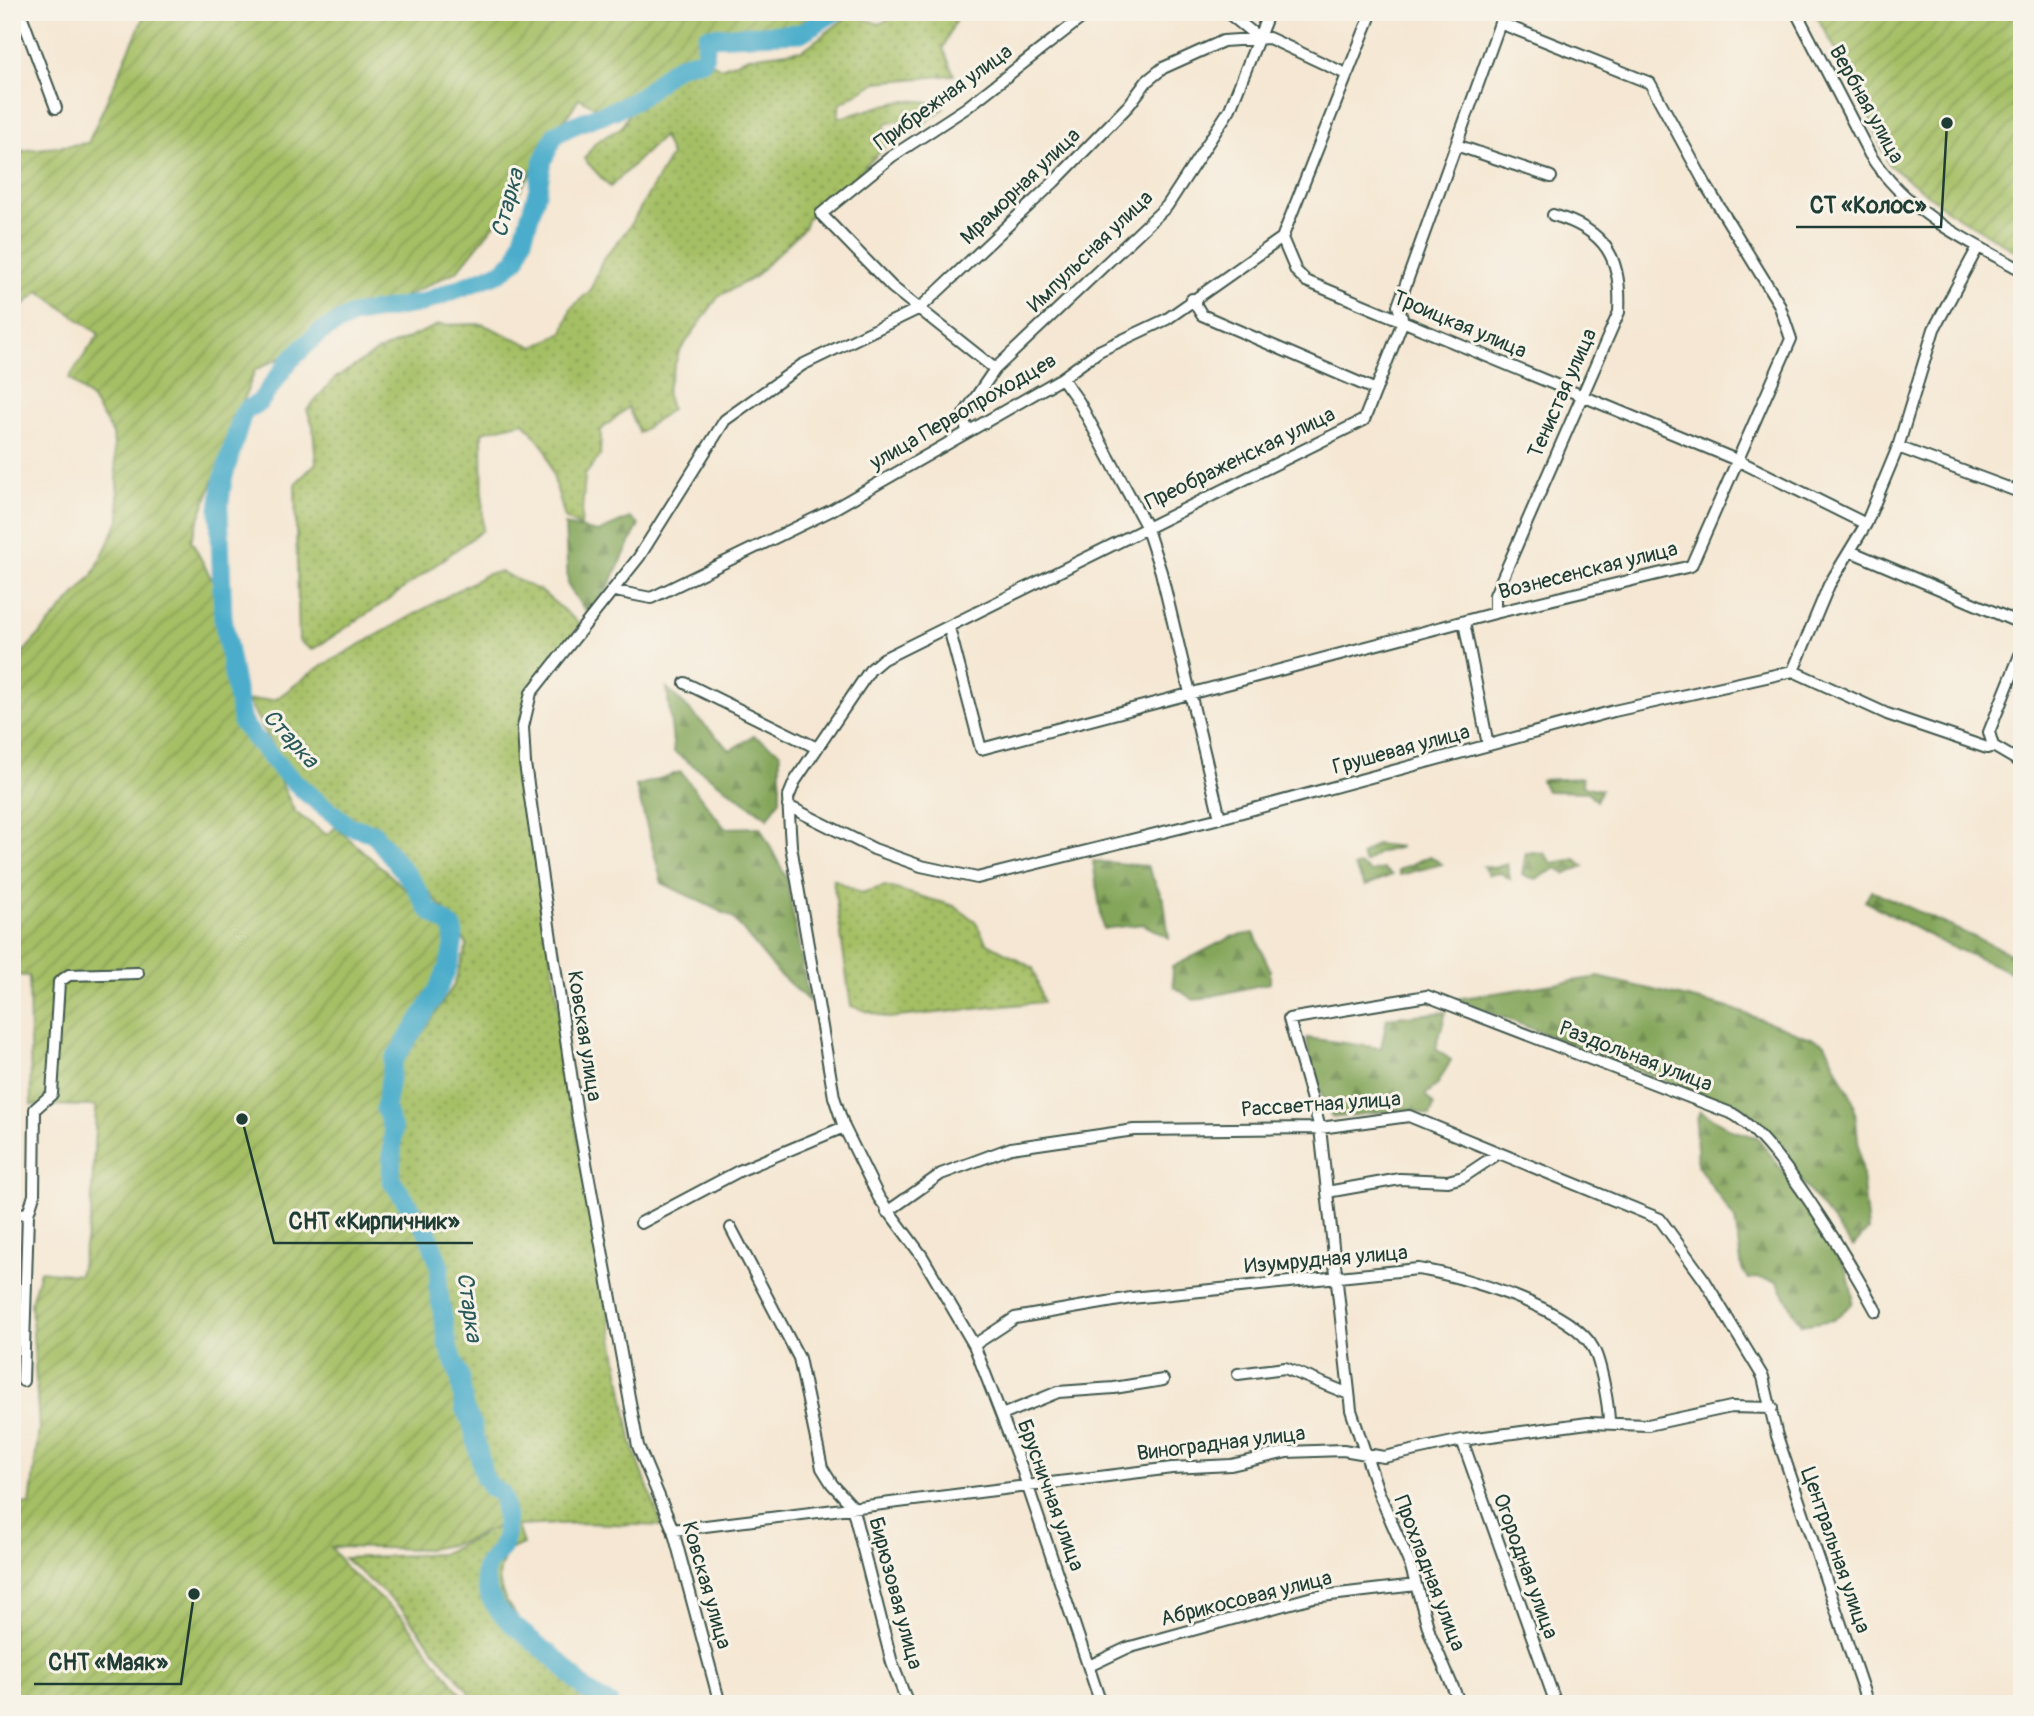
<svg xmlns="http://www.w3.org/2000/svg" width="2034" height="1716" viewBox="0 0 2034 1716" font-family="Pangolin,sans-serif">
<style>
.grass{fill:url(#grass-dots);stroke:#627e4c;stroke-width:2}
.forest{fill:url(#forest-firs);stroke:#527247;stroke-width:2}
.garden{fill:url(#garden-furrows);stroke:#627e4c;stroke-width:2}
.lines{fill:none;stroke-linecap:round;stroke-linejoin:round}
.river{stroke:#4cadcb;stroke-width:19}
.minor-casing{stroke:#3f564c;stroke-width:14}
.minor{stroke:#fff;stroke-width:10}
.labels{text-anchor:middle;stroke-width:6;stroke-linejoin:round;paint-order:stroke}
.street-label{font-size:21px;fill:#1f3d34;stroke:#f7f3e8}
.water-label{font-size:23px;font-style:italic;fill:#2a595a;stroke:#f7f3e8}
.leader{fill:none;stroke:#1f3d34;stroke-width:2.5}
.callout-dot{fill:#1f3d34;stroke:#f7f3e8;stroke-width:2.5}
.callout-label{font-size:23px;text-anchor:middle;font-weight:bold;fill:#1f3d34;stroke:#f7f3e8;stroke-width:6;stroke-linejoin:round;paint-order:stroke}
</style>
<defs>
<pattern id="grass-dots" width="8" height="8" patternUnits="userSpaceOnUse" patternTransform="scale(1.75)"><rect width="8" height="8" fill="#a5bf65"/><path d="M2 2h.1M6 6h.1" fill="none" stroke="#869c54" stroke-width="1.8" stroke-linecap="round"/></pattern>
<pattern id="forest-firs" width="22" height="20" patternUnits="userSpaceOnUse" patternTransform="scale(1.75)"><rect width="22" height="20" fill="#84a65a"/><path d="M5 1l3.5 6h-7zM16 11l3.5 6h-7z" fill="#6b884b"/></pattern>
<pattern id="garden-furrows" width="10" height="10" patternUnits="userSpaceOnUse" patternTransform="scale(1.75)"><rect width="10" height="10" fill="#a5bf65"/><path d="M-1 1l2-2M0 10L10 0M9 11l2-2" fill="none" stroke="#869c54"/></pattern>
</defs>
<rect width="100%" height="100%" fill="#f7f3e8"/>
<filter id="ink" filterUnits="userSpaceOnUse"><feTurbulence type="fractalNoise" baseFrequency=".0143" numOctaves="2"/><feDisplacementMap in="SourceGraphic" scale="14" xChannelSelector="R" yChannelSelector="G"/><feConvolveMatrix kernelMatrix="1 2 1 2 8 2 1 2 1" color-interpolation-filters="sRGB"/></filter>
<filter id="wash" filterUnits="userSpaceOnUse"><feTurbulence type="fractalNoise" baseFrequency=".00686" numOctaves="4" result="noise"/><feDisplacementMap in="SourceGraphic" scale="28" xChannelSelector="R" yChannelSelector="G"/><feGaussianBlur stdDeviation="1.57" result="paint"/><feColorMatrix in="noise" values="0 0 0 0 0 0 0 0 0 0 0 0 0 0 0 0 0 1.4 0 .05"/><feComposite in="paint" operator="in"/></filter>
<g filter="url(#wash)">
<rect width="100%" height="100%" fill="#f5e7d3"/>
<path class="grass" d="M905,12l53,3 -15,33 11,27 -77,7 -37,22 -2,14c33,-6 73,-29 106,-10l-31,24 -15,-11 -13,3v23l-49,49 -28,22 -4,10 -51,50 -34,18 -40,56 -13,40 5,17 -32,24 -11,-26 -27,23 -1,26 -15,19 -4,52 -16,-9 -19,-68 -22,-28 -42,10 1,98 -95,70 -76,50 -13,-9 -4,-157 21,-21 -3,-37 -6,-16 27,-31 43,-27 61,-27 44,-1 52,23 29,-14 8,-25 19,-17 12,-30 28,-35 41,-71 -8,-19 -53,51 -26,-28 12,-17 26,-15 8,-16 36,-26 2,-9 20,-9 24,-4 9,5 28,-11 54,-7 48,-36 28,10z
M501,572l40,19 39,33 -52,66 -10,38 59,407 55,309 30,82 -80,-3 -65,3 6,18 -14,6c-3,6 -8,14 -9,20 -8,38 50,78 75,98l-3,11 17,19 15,6h-131l-5,-13 -66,-82 -58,-51 97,-4 40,-18 6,-36 -17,-24 12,-15 -8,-38 -8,-17 -3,-29 -12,-29 -11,-61 3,-20 -14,-37 -35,-50 1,-49 -8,-23 1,-17 8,-19 58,-87 13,-40 -16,-28 -51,-55 -24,-33 -25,-8 -70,-61 -33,-59 28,-2 42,-31 169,-94z
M833,879l28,14 24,-7 69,20 21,15 11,21 47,26 10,34 -155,16 -37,-12z"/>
<path class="forest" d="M630,518l9,6 -32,66 -21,22 -18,-26 -3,-61 33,7z
M667,688l63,62 24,-14 26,16v47l-12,19 -94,-66z
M681,772l44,56 35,-1 26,50 23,124 -32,-29 -45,-55 -70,-34 -26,-97z
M1582,778l1,8 18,4 -5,11 -8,-9 -42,-1 -5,-11z
M1376,844l25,3 -23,6 -13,10 -4,-7z
M1526,852l18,1 8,10 24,-4 8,7 -18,8 -9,-6 -21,11 -14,-4z
M1430,856l12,8 -42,11 -2,-5z
M1093,861l54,5 17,35 5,37 -26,-14 -40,5z
M1507,864l3,15 -9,-6 -13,2 -5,-9 11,2z
M1360,865l11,7 12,-3 9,6 -27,11 -11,-19z
M1871,890l151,69v18l-79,-34 -78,-42z
M1254,933l16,37v13l-76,17 -20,-13 -2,-20 59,-30z
M1598,977l132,31 95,35 29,60 14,127 -15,17 -105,-134 -292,-114z
M1446,1012l-10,37 15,11 -14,25 -12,10 9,10 -4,11 -23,-7 -75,9 -21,-48 -4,-32 74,10 6,-30z
M1700,1111l34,20 23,6 33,43 57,91 6,26 -1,7 -19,16 -32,5 -24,-43 -18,-4 -11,1 -6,-10 -7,-49 -38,-55c3,-22 -7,-33 3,-54z"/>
<path class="garden" d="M146,12h689l-34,21 -94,4 -2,19 -3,5c-33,0 -43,27 -70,41 -8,5 -18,7 -27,11l-26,-15 -70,109 -52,64 -202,99 -64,170 31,59 17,96 56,117 32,23 9,-8 74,66 4,-9 14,25 25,19 3,14 -6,26 -57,93 -8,47 8,22 -2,50 36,51 13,36 -2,20 10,60 12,30 4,31 8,16 12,53 8,11 9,5 5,13 -2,18 -45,19 -30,6 -98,-2 17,23 55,48 66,86h-457v-202l18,3 9,-77 -8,-126 9,-31 39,4 12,-58 5,-111 -65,-1 -2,-129 -17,-1v-310l81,-90 27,-57 -7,-84 -21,-34 -23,-22 30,-44 -60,-43 -27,25v-164l76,-9z
M1814,12h208v243l-73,-44 -60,-46 -35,-84z"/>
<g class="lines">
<path class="river" d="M610,1704c-24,-8 -35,-27 -53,-44 -24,-21 -71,-46 -72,-83 -1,-14 8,-17 15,-27 9,-14 6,-43 1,-57l-9,-5 -8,-11 -12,-53 -8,-16 -4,-31 -12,-30 -10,-60 2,-20 -13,-36 -36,-51 2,-50 -8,-22 8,-47c22,-35 67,-92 60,-133l-25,-19 -14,-25 -41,-51 -24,-7 -40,-31 -28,-26 -39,-46 -19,-104 -4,-110 4,-30 19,-63 5,-7 12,-6 31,-43 29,-27 33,-18 70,-12 79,-31 16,-13 21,-70 5,-29 12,-25c21,-14 52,-20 75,-32 30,-14 36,-42 72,-42l3,-5 2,-19 94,-4 34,-21"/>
</g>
</g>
<g filter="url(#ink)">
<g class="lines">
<defs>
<path id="minor" d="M20,12l36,96
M1227,12l32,26
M1372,12l-90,226 14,33 10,10 433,180 127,63
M1796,12l74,143c37,57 93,84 152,115
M1456,145l95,32
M1192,299l10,16 174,75
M995,369l-103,-82 -71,-73 70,-57 75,-49 123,-96
M1062,378l17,24 67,124 15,46 59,246
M967,431l-4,-15 32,-47 172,-163 63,-97 39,-97
M1898,447l124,46
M1850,551l172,73
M615,591l36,7 179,-87 232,-133 37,-27 68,-32 115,-81
M1495,613v-18l124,-283c3,-54 -13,-82 -66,-97
M1464,622l24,123
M949,628l32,121 514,-136 196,-47 100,-227 -12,-35 -72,-117 -57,-104 -150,-60
M1793,671l36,-86 37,-61 32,-77 36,-118 44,-82
M685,683l132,65
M1993,746l-4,-14 33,-82
M788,806l86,43 47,17 56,12 243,-60 394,-107 179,-40 94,43 100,34 6,-2 29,17
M1327,1192l73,-13 48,2 15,-4 36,-24
M887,1212l54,-38 70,-26 123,-18 186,-2 89,-12 251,103 45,62 58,96 14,59 91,268
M12,1213l16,1
M641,1223l98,-52 105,-44
M731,1228l68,130 23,110 10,16 20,22 40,157 16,41
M974,1345l41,-27 116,-20 287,-29c43,6 155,40 175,79 8,14 16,59 16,75
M1238,1374l47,-6 64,26
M23,1381l5,-167 6,-19 1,-86 17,-15 7,-112 10,-7 69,-2
M1002,1415l56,-23 56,-4 49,-8
M1462,1440l94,264
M673,1530l499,-62 59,-3 56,-13 56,-2 41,7 78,-17 126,-17 60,2 83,-18 41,1
M1089,1666l38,-18 186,-51 103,-12
M720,1704l-47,-174 -35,-84 -61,-332 -52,-350 -2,-37 8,-34 108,-136 86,-137 77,-55 118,-57 134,-126 75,-77 18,-24 16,-13 60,-27 46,-3 77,36
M1101,1704l-80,-238 -47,-121 -52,-89 -43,-58 -35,-71 -10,-30 -43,-251 -3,-48 7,-17 75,-111 13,-11 481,-239 39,-99 -5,-15 106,-294
M1460,1704l-30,-70 -19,-67 -33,-76 -27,-81 -31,-282 -31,-109 138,-23 306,118c44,25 117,149 143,197"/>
</defs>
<use href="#minor" class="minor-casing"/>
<use href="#minor" class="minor"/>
</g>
</g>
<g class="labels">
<g class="street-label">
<text transform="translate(943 97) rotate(-36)" y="7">Прибрежная улица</text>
<text transform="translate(1867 104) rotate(61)" y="7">Вербная улица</text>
<text transform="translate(1020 186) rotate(-44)" y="7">Мраморная улица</text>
<text transform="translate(1090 251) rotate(-44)" y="7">Импульсная улица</text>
<text transform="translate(1460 324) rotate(23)" y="7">Троицкая улица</text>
<text transform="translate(1562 393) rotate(-66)" y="7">Тенистая улица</text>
<text transform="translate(963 411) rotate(-30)" y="7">улица Первопроходцев</text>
<text transform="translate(1240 458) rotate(-26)" y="7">Преображенская улица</text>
<text transform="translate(1588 570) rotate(-14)" y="7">Вознесенская улица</text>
<text transform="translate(1401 749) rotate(-15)" y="7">Грушевая улица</text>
<text transform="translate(585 1036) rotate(81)" y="7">Ковская улица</text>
<text transform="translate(1636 1056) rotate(21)" y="7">Раздольная улица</text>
<text transform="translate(1321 1104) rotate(-4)" y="7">Рассветная улица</text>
<text transform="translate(1326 1259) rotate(-5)" y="7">Изумрудная улица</text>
<text transform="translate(1221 1443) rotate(-7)" y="7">Виноградная улица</text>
<text transform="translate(1051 1495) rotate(70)" y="7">Брусничная улица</text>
<text transform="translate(1836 1550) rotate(71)" y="7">Центральная улица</text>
<text transform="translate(1526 1566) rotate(70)" y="7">Огородная улица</text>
<text transform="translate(1430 1573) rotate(69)" y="7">Прохладная улица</text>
<text transform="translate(707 1585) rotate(74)" y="7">Ковская улица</text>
<text transform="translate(896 1593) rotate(75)" y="7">Бирюзовая улица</text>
<text transform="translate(1246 1598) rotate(-14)" y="7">Абрикосовая улица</text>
</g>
<g class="water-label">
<text transform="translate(507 203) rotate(-75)" y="8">Старка</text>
<text transform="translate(291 738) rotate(48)" y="8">Старка</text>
<text transform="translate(470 1307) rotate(82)" y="8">Старка</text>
</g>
</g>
<path class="leader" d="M1947 123L1941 227H1796M242 1119L274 1243H473M194 1594L181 1684H34"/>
<g class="callout-dot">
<circle cx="1947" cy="123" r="7"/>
<circle cx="242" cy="1119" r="7"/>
<circle cx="194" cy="1594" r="7"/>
</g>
<g class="callout-label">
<text x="1868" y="213">СТ «Колос»</text>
<text x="374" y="1229">СНТ «Кирпичник»</text>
<text x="108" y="1670">СНТ «Маяк»</text>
</g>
<rect width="2034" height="1716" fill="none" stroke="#f7f3e8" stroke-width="42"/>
</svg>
